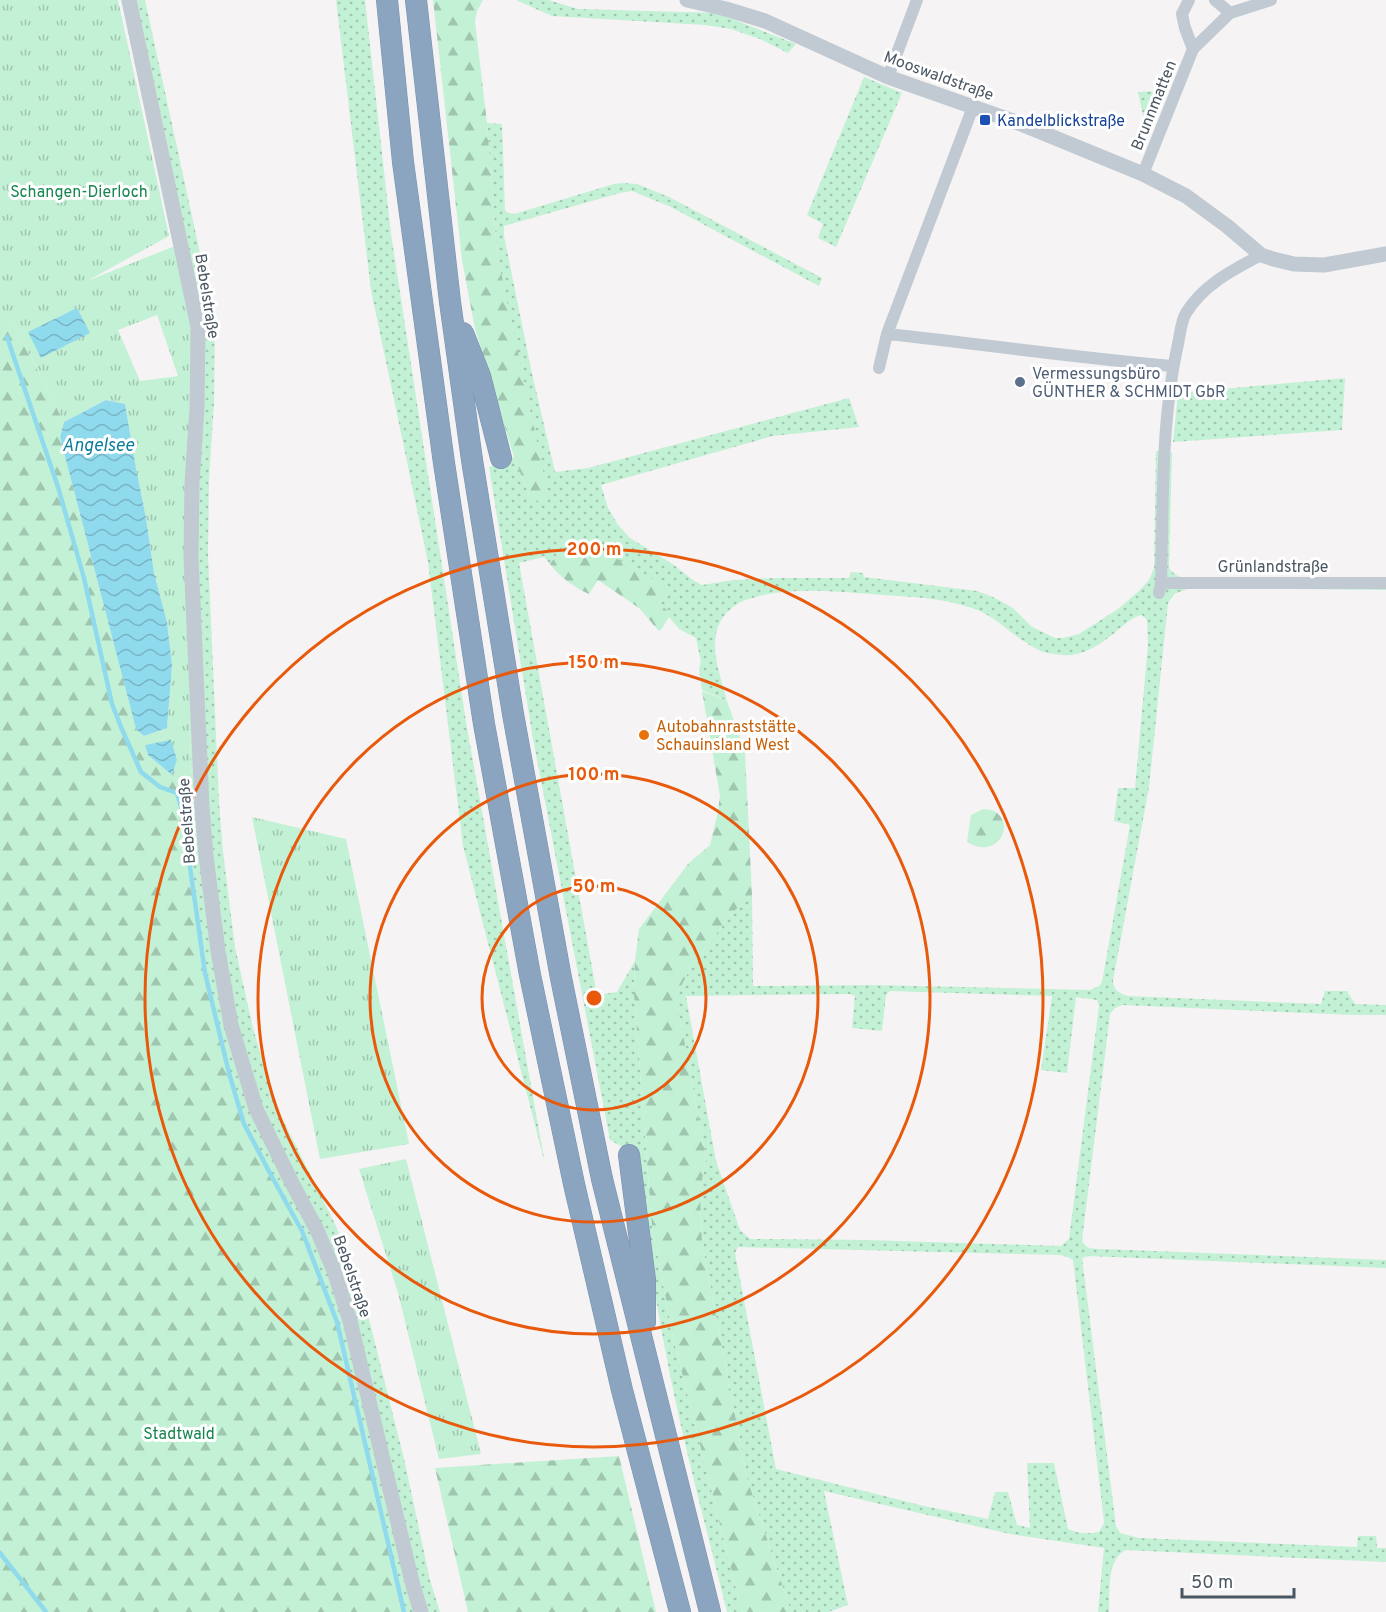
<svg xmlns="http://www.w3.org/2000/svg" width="1386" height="1612" viewBox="0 0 1386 1612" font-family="Overpass,sans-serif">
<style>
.grass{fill:url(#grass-dots);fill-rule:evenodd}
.forest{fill:url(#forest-firs)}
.park{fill:url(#park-tufts);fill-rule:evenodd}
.water{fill:url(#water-waves)}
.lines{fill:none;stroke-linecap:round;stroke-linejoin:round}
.stream{stroke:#90daee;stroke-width:4.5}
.motorway-casing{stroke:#7690ad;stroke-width:22}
.minor{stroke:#c1cad2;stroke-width:12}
.tertiary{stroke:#c1cad2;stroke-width:15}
.motorway{stroke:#8ba5c1;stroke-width:21}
.ring{fill:none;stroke:#e8590c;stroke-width:3}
.transit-dot{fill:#1a4fb4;stroke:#fff;stroke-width:2}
.service-dot{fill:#5c6f8a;stroke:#fff;stroke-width:2}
.food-dot{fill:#e8710a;stroke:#fff;stroke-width:2}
.labels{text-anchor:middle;stroke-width:6;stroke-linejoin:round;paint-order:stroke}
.street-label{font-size:16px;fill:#4a5661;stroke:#fff}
.transit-label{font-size:16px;fill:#164399;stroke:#fff;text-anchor:start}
.park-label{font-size:16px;fill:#17864f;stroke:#fff}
.service-label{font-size:16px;fill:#4e5e75;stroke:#fff;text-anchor:start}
.food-label{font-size:16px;fill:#c56008;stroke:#fff;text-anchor:start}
.water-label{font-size:18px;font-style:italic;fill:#0c7c9b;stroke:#fff}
.centre{fill:#e8590c;stroke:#fff;stroke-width:3}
.ring-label{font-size:18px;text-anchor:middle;font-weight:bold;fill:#e8590c;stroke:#fff;stroke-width:6;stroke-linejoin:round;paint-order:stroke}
</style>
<defs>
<pattern id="grass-dots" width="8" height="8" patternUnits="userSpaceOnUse" patternTransform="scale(1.5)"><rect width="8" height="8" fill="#c3f1d5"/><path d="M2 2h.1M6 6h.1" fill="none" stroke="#a0c6b0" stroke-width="1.8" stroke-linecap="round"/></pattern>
<pattern id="forest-firs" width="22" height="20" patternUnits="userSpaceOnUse" patternTransform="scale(1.5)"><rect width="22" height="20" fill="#c3f1d5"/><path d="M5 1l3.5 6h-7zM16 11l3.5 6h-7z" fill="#a0c6b0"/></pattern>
<pattern id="park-tufts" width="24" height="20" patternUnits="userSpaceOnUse" patternTransform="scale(1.5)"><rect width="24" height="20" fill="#c3f1d5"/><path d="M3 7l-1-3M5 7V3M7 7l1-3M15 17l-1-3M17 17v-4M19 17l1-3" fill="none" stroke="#a0c6b0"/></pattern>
<pattern id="water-waves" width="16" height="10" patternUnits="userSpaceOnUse" patternTransform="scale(1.5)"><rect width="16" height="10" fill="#90daee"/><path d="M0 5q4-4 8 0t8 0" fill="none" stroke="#78b4c4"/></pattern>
</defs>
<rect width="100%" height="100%" fill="#f5f3f3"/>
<path class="grass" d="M121,0h24l70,322 -1,81 -5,76 -1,75 11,249 4,49 12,95 18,81 22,76 60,120 17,42 16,49 37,148 25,117 10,32h-36l-102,-381 -25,-43 -39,-76 -37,-158 -12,-94 -3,-45 5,-19 -2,-174 1,-300 -15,-76z
M336,0h29l26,234 75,488 79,442 -82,-318 -35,-284 -57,-272z
M516,0h32l30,9 139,4 79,31 -8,9 -28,-14 -29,-10 -26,-4 -153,-9z
M864,77l38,16 -66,154 -18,-9 5,-14 -16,-9z
M1164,91l-15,36 -2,6 -9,-41z
M487,123l15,1 3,86 3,3 6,1 100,-30 9,-1 14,1 32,13 153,81 -3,8 -148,-79 -39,-16 -12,2 -116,33v10l27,133 24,103 33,-4 261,-70 10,29 -86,9 -172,49 7,23 10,17 12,13 44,27 19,15 9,5 31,-5 42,-2h74l2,-6 12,1 1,4 113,14 18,7 18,10 19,19 23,11h8l16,-4 39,-25 22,-19 9,-10 5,-12 2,-117 16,2 -3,115c4,6 8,8 15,10l202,1v11l-196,-2 -16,6 -6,9 -19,184 -36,194c1,10 6,12 15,15l193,8 4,-13h22l8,13 31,1v10h-34l-230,-10 -7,3 -5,6 -28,226c3,9 11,9 20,9l284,11v8l-297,-12 -7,2 34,268 4,7 19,5 218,9 1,-11h18l1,12h9v14l-260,-12c-20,9 -16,43 -17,62h-11l6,-64 -94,-14 -186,-43 24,114 -20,7h-37l-44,-134 -45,-236 -2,-51 6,-33 -30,-162 16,-31 42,-54 18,-16 1,91 119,-1 218,5 9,-4 3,-4 28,-157 -16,-4 4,-33h17l13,-143 -1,-25 -5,-5c-9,1 -16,9 -23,14 -15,13 -35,28 -56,26 -10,-1 -21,-2 -30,-8 -22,-12 -37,-31 -61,-39 -29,-10 -59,-11 -89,-13 -44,-3 -99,-10 -140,6 -8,3 -19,13 -23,21 -12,25 1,54 7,79l-25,-11 -3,-21 2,-7 -5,-24 -17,-9 -10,-12v-5l-10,-9 9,-10 -89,-51 -12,-1 -17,23 -6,-7 -25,6 78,432 20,-3 18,-31 -1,33 18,232 22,115 68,271h-15c-21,-86 -45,-172 -61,-258 -13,-66 -23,-133 -31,-200l-25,-14 -77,-401 -44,-272 25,-10 18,45 -35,-248zM890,991l162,5 -11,74 26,3 9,-76 21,3 2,6 -30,233 -8,7 -196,-6 -115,-1 -10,-9 -24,-69 -30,-165 164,-2 5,2 -3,32 30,3 4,-36zM738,1247l322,8 8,2 5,3 30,253 1,10 -5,9c-10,2 -21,2 -31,-3l-14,-66h-27l3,65 -13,-3 -9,-33h-13l-7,27 -64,-13 -148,-37 -41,-216z
M1345,378l-3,52 -169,12 5,-49z"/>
<path class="forest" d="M433,0h50l-6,11 -2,10 12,102 10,131 52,244 -17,4 -18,-45 -39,-128 -13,-69z
M9,314l55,108 -4,15 76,292 8,7 4,19 24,20 19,21 -5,19 3,45 12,94 37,158 39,76 25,43 35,91 67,290h-404v-1297z
M567,541l12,1 45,20 26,15 18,16 -9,10 10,9v5l-8,13h-3l-19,-22 -41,-28 -9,14c-16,-7 -29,-17 -39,-30z
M702,691l25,10 18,51 7,143 -18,16 -42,54 -16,31 30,162 -6,33 2,51 45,236 44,134h-49l-68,-271 -22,-115 -18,-232 1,-33 4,-32 49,-65 22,-19 7,-29 3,-20z
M983,809c5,1 10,0 14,4 18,14 -1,47 -30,29l4,-27z
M619,1456l37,156h-188l-33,-144z"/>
<path class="park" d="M0,0h118l51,236 -82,45 88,-35 15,76 -1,300 2,174 -19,-21 5,-15 -6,-19 -26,4 -1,-9 23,-8 5,-63 -5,-43 -13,-49 -8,-55 -10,-50 -11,-64 -19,-4 -42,22 -51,-100 -13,7zM157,315l21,61 -38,5 -22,-51z
M252,817l94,22 63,305 -89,15z
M406,1159l75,295 -42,5 -41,-166 -39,-124z"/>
<path class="water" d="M77,308l13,25 -49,25 -13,-26z
M106,400l19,4 11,64 10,50 8,55 13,49 5,43 -5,63 -23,8 -8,-7 -76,-292 4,-15z
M171,740l6,20 -5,15 -24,-20 -3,-10z"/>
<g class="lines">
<path class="stream" d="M7,337l51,150 26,91 28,126 9,23 20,45 19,15 17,6 10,34 2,33 16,113 24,100 15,51 27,51 31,56 35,91 67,290
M0,1553l46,59"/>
<defs>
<path id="motorway" d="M387,0l16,162 41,301 40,261 46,251 44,209 48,206 58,222
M416,0l34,302 22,158 41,254 48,264 41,201 108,433
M463,333l17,43 21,82
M629,1155l16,125v42"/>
</defs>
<use href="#motorway" class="motorway-casing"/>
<path class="minor" d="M1189,0l-7,14 3,14 8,21
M1215,0l15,13
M888,77l29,-77
M1143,174l50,-125 37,-36 41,-13
M887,334c95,10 190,24 285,32
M879,368l8,-34 86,-227
M1161,583h225
M1159,593l2,-10c2,-78 0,-163 17,-239 2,-9 3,-23 8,-31 18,-29 47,-43 75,-58"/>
<path class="tertiary" d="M129,0l69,327 -1,81 -5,75 -1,75 11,249 4,49 12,95 13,74 25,84 37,76 24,45 17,41 16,50 62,261 9,30
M687,0l39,9 39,12 123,56 128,45 127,52 43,22 41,30 34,29 12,4 21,5 30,1 62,-11"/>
<use href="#motorway" class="motorway"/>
</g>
<g class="ring">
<circle cx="594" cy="998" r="112"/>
<circle cx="594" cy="998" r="224"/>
<circle cx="594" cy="998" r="336"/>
<circle cx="594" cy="998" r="449"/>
</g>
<rect class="transit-dot" x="979" y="114" width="12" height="12" rx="3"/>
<circle class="service-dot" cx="1020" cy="382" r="6"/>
<circle class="food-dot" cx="644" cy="735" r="6"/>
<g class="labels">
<g class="street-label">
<text transform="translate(939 75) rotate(20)" y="6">Mooswaldstraße</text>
<text transform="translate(1153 105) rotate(-68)" y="6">Brunnmatten</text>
<text transform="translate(208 296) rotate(81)" y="6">Bebelstraße</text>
<text x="1273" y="572">Grünlandstraße</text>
<text transform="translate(186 821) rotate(-94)" y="6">Bebelstraße</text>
<text transform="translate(353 1276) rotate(71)" y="6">Bebelstraße</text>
</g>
<g class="transit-label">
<text x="997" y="126">Kandelblickstraße</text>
</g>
<g class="park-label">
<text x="79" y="197">Schangen-Dierloch</text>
<text x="179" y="1439">Stadtwald</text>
</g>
<g class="service-label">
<text x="1032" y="379">Vermessungsbüro<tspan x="1032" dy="18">GÜNTHER &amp; SCHMIDT GbR</tspan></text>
</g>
<g class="food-label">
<text x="656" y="732">Autobahnraststätte<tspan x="656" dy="18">Schauinsland West</tspan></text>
</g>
<g class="water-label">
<text x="98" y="451">Angelsee</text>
</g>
</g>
<circle cx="594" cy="998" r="9" class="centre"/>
<g class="ring-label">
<text x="594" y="555">200 m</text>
<text x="594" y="668">150 m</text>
<text x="594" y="780">100 m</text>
<text x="594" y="892">50 m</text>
</g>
<path d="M1182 1588v9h112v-9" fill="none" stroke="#4a5661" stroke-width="3"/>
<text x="1191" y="1588" font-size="18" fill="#4a5661" stroke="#ffffff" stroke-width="4.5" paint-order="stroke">50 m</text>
</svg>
